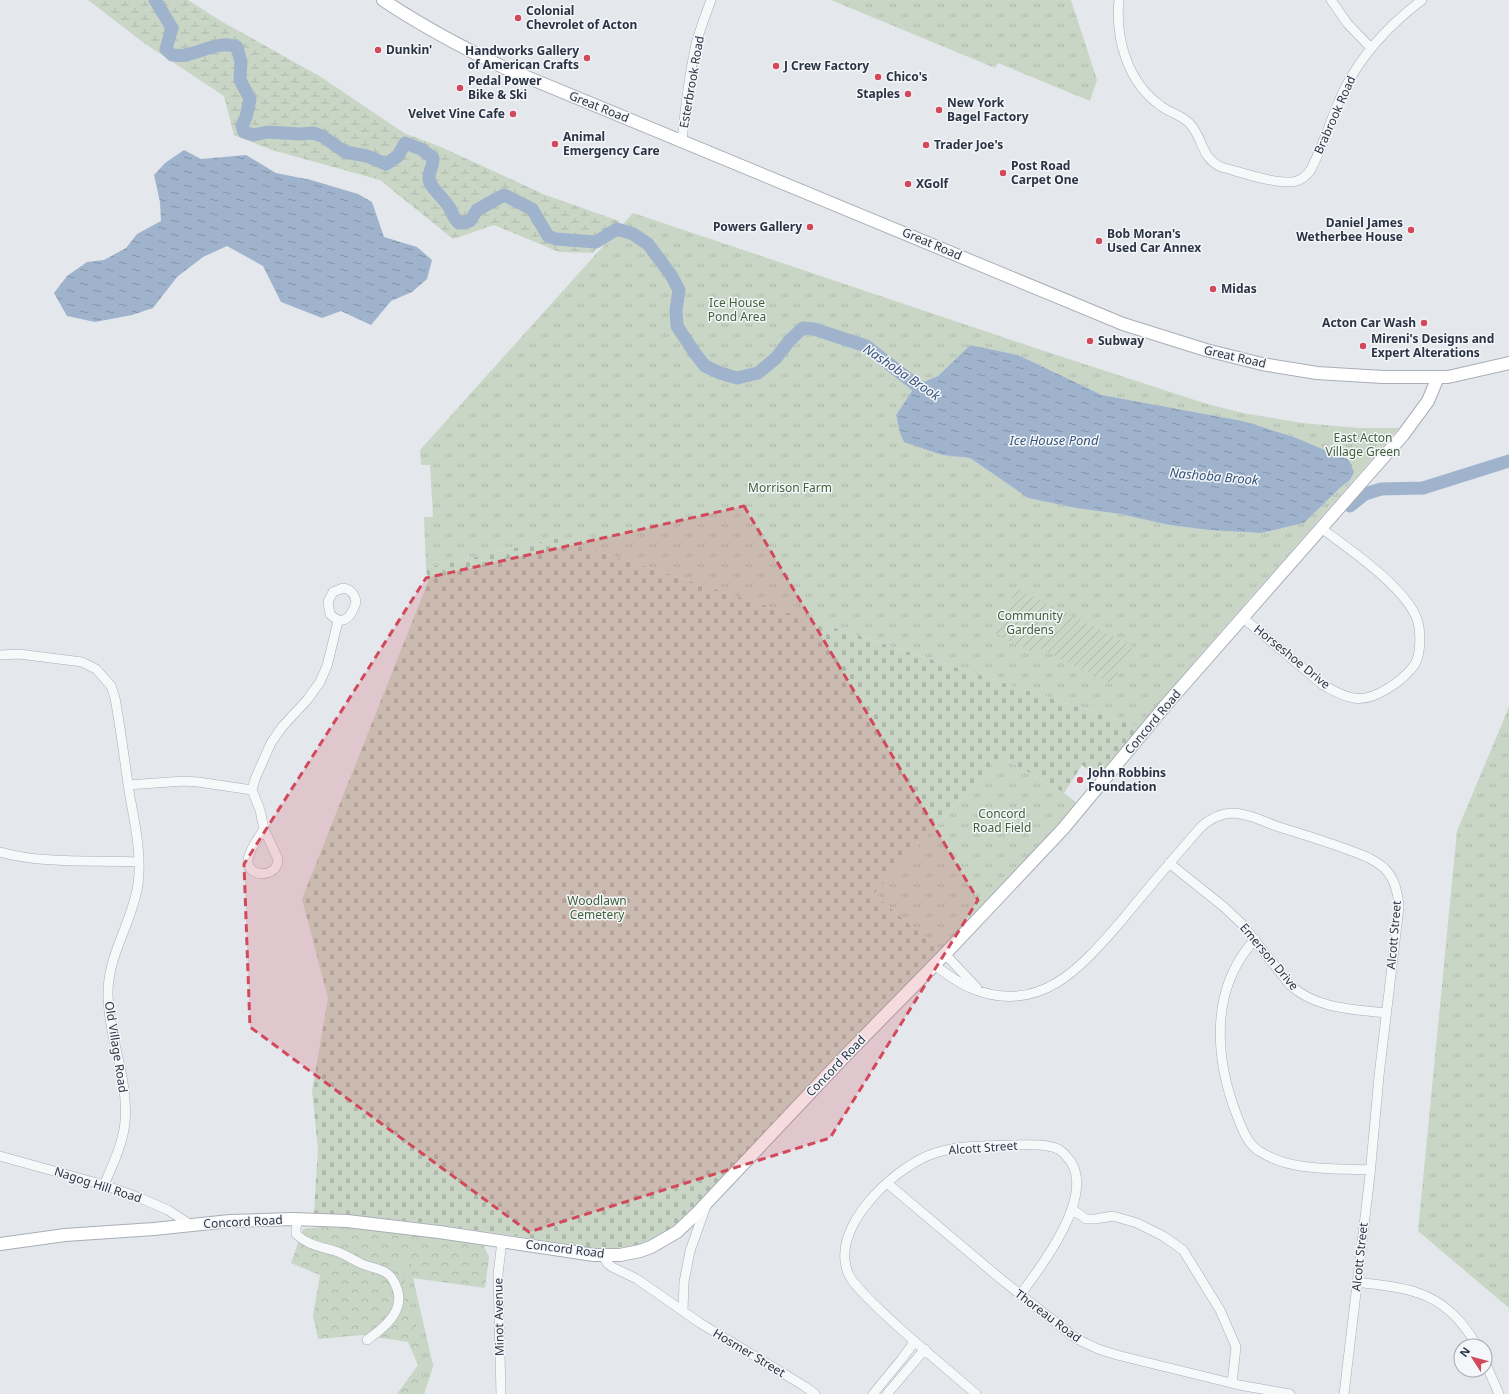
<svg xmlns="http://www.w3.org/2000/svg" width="1509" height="1394" viewBox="0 0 1509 1394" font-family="'Noto Sans',sans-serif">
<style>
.forest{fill:url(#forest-crowns)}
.wetland{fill:url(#wetland-marsh)}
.cemetery{fill:url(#cemetery-stones)}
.park{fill:url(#park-tufts);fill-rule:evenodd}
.garden{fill:url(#garden-furrows)}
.water{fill:url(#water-ripples)}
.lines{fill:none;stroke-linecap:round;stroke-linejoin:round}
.river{stroke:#9fb4cc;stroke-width:13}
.street-casing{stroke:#a9aeb7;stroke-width:10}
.secondary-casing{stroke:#a9aeb7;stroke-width:14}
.street{stroke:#f7f8fa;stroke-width:9}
.secondary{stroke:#fff;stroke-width:12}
.marked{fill:#d1495b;fill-opacity:0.2;stroke:#d1495b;stroke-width:3;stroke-dasharray:8 5;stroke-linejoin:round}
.poi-dot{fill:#d1495b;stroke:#f4f6f9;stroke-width:1.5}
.labels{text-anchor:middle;stroke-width:3;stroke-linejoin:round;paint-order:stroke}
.poi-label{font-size:12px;font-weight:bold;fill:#2b3445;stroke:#f4f6f9;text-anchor:start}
.street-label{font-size:12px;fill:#2b3445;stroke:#f4f6f9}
.park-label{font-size:12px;fill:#3f6138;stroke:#f4f6f9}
.water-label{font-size:13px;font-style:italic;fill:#34527a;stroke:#f4f6f9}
</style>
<defs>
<pattern id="forest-crowns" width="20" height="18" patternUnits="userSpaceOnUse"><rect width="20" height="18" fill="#c9d6c5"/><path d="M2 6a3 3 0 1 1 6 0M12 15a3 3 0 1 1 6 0" fill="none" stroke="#adb8ab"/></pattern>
<pattern id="wetland-marsh" width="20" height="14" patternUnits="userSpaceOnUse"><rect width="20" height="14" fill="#c9d6c5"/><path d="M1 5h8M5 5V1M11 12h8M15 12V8" fill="none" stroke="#adb8ab"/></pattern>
<pattern id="cemetery-stones" width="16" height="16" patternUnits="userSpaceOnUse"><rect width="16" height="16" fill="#c9d6c5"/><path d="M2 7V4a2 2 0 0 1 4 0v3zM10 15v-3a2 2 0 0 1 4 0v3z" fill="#adb8ab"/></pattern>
<pattern id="park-tufts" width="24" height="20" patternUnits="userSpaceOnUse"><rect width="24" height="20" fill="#c9d6c5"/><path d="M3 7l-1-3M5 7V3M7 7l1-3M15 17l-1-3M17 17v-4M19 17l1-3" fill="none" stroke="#adb8ab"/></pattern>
<pattern id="garden-furrows" width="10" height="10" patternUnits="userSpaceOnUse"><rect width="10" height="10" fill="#c9d6c5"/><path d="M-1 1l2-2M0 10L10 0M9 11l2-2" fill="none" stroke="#adb8ab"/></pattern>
<pattern id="water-ripples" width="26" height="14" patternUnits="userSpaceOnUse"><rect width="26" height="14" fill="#9fb4cc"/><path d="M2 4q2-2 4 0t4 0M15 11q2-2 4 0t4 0" fill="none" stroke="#8293a7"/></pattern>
</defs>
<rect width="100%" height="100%" fill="#e4e7ec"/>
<path class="forest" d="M320,1227l37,1 119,13 8,5 5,11 -4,31 -72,-10 20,88 -9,28h-27l21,-29 -10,-23 -45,-7 -45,4 -5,-23 7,-41 -29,-12 12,-34z"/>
<path class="wetland" d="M88,0h100l33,21 100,56 83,56 37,14 102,47 76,27 -26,32 -34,-1 -65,-27 -41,14 -73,-59 -108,-30 -38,-15 -10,-39 -80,-53z"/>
<path class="cemetery" d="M558,538l582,189 -42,51 -16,-13 -18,28 -64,-37 -126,138 66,56 -249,261c-33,30 -55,40 -101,37 -91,-15 -183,-30 -276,-35l4,-64 -6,-58 16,-93 -26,-99 126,-317 -2,-14z"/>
<path class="park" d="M831,0h240l26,80 -7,21 -92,-38 -3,5z
M633,213l402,135 172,56 36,9 59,10 57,5h40l-199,227 -60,72 -582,-189 -132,30 -2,-51h9l-3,-52h-9l-1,-15zM970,345l48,10 84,40 141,26 51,16 55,23 1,20 -8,6 -38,37 -43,10 -53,-3 -39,-5 -49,-11 -44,-6 -48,-10 -58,-40 -28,-3 -42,-22 -4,-18 20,-30 22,-9z
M1509,707v601l-91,-77 39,-400z
M1000,756l64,37 13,10 -67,75 -70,72 -66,-56z
M400,1259l11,1v12l22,94 -9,28h-9l9,-27z"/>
<path class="garden" d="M1017,589l116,57 -22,38 -74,-37 -4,6 -40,-21z"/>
<path class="water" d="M184,150l17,9 45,-4 30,18 35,7 47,14 14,8 12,35 33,10 15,13 -5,19 -15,13 -21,9 -20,24 -30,-14 -19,7 -41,-16 -18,-36 -36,-20 -24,11 -26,20 -24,31 -21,7 -37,7 -28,-6 -13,-23 13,-17 20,-14 17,-2 22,-12 11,-14 24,-13 -1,-19 -6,-27 11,-12z
M970,345l48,10 84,40 141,26 51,16 55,23 5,12 -4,8 -8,6 -38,37 -43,10 -53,-3 -39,-5 -49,-11 -44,-6 -48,-10 -58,-40 -28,-3 -38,-13 -4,-9 -4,-18 20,-30 22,-9z"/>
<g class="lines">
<path class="river" d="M155,0l17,28 -6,21 6,6c5,0 9,1 13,0 18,-3 34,-15 52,-8l4,15 -1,18 10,19 -4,18 -4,9 2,6 10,3 14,-3 32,2 13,-1 9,3 23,16 22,4 19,8 12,-8 7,-13 16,6 12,9c1,9 -5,13 -4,21 1,9 15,19 20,28 4,6 4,11 10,16l11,-2 7,-11 27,-15 28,14 16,27 8,3 40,3 21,-13 16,5 15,10 23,31 8,15 -3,20 1,16 17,26 11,14 15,7 17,5 21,-5 18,-15 14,-18 13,-12 11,1 52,17 50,39 15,8
M1350,506l15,-12 16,-5 42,-1 86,-27"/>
<defs>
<path id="street" d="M1119,0c-4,39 9,83 42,106 9,7 21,9 29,18 14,15 10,33 31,43 20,5 58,19 76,14 5,-2 9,-5 13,-10 13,-24 21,-53 33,-79 18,-37 46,-67 79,-92
M1331,0l16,23 24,25
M682,142c3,-33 7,-66 14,-98 4,-15 10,-30 15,-44
M343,588c7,1 12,6 13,14 -4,14 -13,26 -26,12l-2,-12 5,-10z
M1242,617l81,68c10,5 20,12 31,13 20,4 50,-18 61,-34 6,-10 6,-34 2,-45 -12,-32 -68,-70 -96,-91
M0,655l19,-1 63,8 14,7 15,17 4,12c6,33 10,66 15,99 5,27 12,60 8,87 -5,37 -29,68 -30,107 -1,44 21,86 17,131 -2,22 -13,44 -21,63
M128,785l56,-4 14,1 54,8
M264,829c-5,9 -15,20 -16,31 -2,18 30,19 30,-1l-14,-30 -4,-19 -8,-20 3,-11 16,-36 11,-16 25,-27 13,-18 7,-16 11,-45
M0,852c43,12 94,8 139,10
M1169,863l55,44 18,17 48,61c27,24 61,24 96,28
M1255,939c-5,6 -9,11 -13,17 -31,47 -25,107 -6,157 5,13 11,31 23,38 33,21 74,17 112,19
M945,954l32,34
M934,965c13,9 25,19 39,24 69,27 110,-24 150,-70 25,-31 51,-61 77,-91 9,-9 19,-14 32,-15 14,0 31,8 44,13 31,10 63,19 93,32 5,3 11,6 15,10 11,10 14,25 15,39l-20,169 -9,99 -26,219
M0,1156l104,29 36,13 28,12 23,15
M887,1183l115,97 75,59 21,10 19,6 122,30 51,9
M1072,1209l14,10h9l18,-3 24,7 26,13 20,14 37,60 16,37 -4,36
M298,1219l-2,9v6c13,12 23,12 39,17 10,3 18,9 27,13 9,4 18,4 26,10 4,3 6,7 8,12 11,24 -12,42 -29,54
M603,1255l4,8 5,4 25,12 63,44 104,63 11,8
M1357,1282c20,3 42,4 61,11 26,8 46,30 59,53
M683,1311l1,-29 6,-31 16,-45
M1485,1362l14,32
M501,1394l-3,-120 4,-33
M873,1394l28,-34 14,-19
M887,1394l38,-45
M976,1394c-32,-28 -66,-55 -97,-85 -11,-11 -25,-23 -31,-36 -2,-4 -2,-9 -3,-12 -5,-43 53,-96 90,-108 24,-8 51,-7 76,-8 14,0 33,-2 47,4 6,3 9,8 13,13 23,36 -30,105 -51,133"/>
<path id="secondary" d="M383,0c39,26 80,48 122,68l618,256 83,26 56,14 55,9 66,4h65l61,-14
M0,1244l65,-9 89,-6 76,-8 63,-2 54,2 92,11 155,23h26l20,-4 11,-4 26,-15 20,-19 150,-159 98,-100 118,-125 102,-123 238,-271 25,-34 10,-24"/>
</defs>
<use href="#street" class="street-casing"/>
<use href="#secondary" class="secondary-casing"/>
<use href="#street" class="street"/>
<use href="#secondary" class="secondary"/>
</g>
<path class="marked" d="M744,506l234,394 -148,238 -301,94 -279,-205 -6,-163 182,-286z"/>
<g class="poi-dot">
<circle cx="518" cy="18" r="4"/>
<circle cx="378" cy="50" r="4"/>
<circle cx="587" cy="58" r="4"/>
<circle cx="776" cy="66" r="4"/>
<circle cx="878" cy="77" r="4"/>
<circle cx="460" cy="88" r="4"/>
<circle cx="908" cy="94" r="4"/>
<circle cx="939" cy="110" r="4"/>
<circle cx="513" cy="114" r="4"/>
<circle cx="555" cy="144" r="4"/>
<circle cx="926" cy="145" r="4"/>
<circle cx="1003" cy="173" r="4"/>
<circle cx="908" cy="184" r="4"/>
<circle cx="810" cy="227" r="4"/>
<circle cx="1411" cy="230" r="4"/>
<circle cx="1099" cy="241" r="4"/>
<circle cx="1213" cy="289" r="4"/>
<circle cx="1424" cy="323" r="4"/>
<circle cx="1090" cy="341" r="4"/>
<circle cx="1363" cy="346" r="4"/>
<circle cx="1080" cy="780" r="4"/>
</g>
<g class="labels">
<g class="poi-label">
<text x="526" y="15">Colonial<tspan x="526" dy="14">Chevrolet of Acton</tspan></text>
<text x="386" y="54">Dunkin'</text>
<text x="579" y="55" text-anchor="end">Handworks Gallery<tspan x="579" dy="14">of American Crafts</tspan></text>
<text x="784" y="70">J Crew Factory</text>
<text x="886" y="81">Chico's</text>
<text x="468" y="85">Pedal Power<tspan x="468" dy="14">Bike &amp; Ski</tspan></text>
<text x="900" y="98" text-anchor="end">Staples</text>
<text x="947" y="107">New York<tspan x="947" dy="14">Bagel Factory</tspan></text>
<text x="505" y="118" text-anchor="end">Velvet Vine Cafe</text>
<text x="563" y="141">Animal<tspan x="563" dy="14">Emergency Care</tspan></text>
<text x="934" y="149">Trader Joe's</text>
<text x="1011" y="170">Post Road<tspan x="1011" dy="14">Carpet One</tspan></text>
<text x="916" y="188">XGolf</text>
<text x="1403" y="227" text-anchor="end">Daniel James<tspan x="1403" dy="14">Wetherbee House</tspan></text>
<text x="802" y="231" text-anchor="end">Powers Gallery</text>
<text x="1107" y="238">Bob Moran's<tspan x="1107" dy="14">Used Car Annex</tspan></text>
<text x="1221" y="293">Midas</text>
<text x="1416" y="327" text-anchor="end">Acton Car Wash</text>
<text x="1371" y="343">Mireni's Designs and<tspan x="1371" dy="14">Expert Alterations</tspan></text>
<text x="1098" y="345">Subway</text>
<text x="1088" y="777">John Robbins<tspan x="1088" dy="14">Foundation</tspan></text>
</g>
<g class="street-label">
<text transform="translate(692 82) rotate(-80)" y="4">Esterbrook Road</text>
<text transform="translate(599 107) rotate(22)" y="4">Great Road</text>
<text transform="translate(1335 115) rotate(-66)" y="4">Brabrook Road</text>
<text transform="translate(932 244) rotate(23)" y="4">Great Road</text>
<text transform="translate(1235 357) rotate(13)" y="4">Great Road</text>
<text transform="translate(1292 657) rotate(39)" y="4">Horseshoe Drive</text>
<text transform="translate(1153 722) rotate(-50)" y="4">Concord Road</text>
<text transform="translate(1394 935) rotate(-85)" y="4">Alcott Street</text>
<text transform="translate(1269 957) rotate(50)" y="4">Emerson Drive</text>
<text transform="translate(116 1047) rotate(81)" y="4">Old Village Road</text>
<text transform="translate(836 1066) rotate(-46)" y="4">Concord Road</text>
<text transform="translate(983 1148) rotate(-4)" y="4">Alcott Street</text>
<text transform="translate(98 1185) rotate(18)" y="4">Nagog Hill Road</text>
<text transform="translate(243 1222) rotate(-3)" y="4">Concord Road</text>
<text transform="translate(565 1249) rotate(7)" y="4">Concord Road</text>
<text transform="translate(1360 1257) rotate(-84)" y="4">Alcott Street</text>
<text transform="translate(1048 1316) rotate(37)" y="4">Thoreau Road</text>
<text transform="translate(499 1317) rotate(-91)" y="4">Minot Avenue</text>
<text transform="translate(749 1353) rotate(31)" y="4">Hosmer Street</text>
</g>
<g class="park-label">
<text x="737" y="307">Ice House<tspan x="737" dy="14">Pond Area</tspan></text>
<text x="1363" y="442">East Acton<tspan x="1363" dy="14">Village Green</tspan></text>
<text x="790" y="492">Morrison Farm</text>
<text x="1030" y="620">Community<tspan x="1030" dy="14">Gardens</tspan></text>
<text x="1002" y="818">Concord<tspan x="1002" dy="14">Road Field</tspan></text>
<text x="597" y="905">Woodlawn<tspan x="597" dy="14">Cemetery</tspan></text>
</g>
<g class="water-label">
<text transform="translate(902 372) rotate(34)" y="5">Nashoba Brook</text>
<text x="1054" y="445">Ice House Pond</text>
<text transform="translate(1214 476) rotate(5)" y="5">Nashoba Brook</text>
</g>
</g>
<g transform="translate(1473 1358) rotate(306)"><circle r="19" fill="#f4f6f9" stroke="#a4a8b1"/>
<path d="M0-3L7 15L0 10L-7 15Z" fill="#d1495b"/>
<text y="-6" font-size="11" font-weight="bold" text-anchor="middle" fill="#2b3445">N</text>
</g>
</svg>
